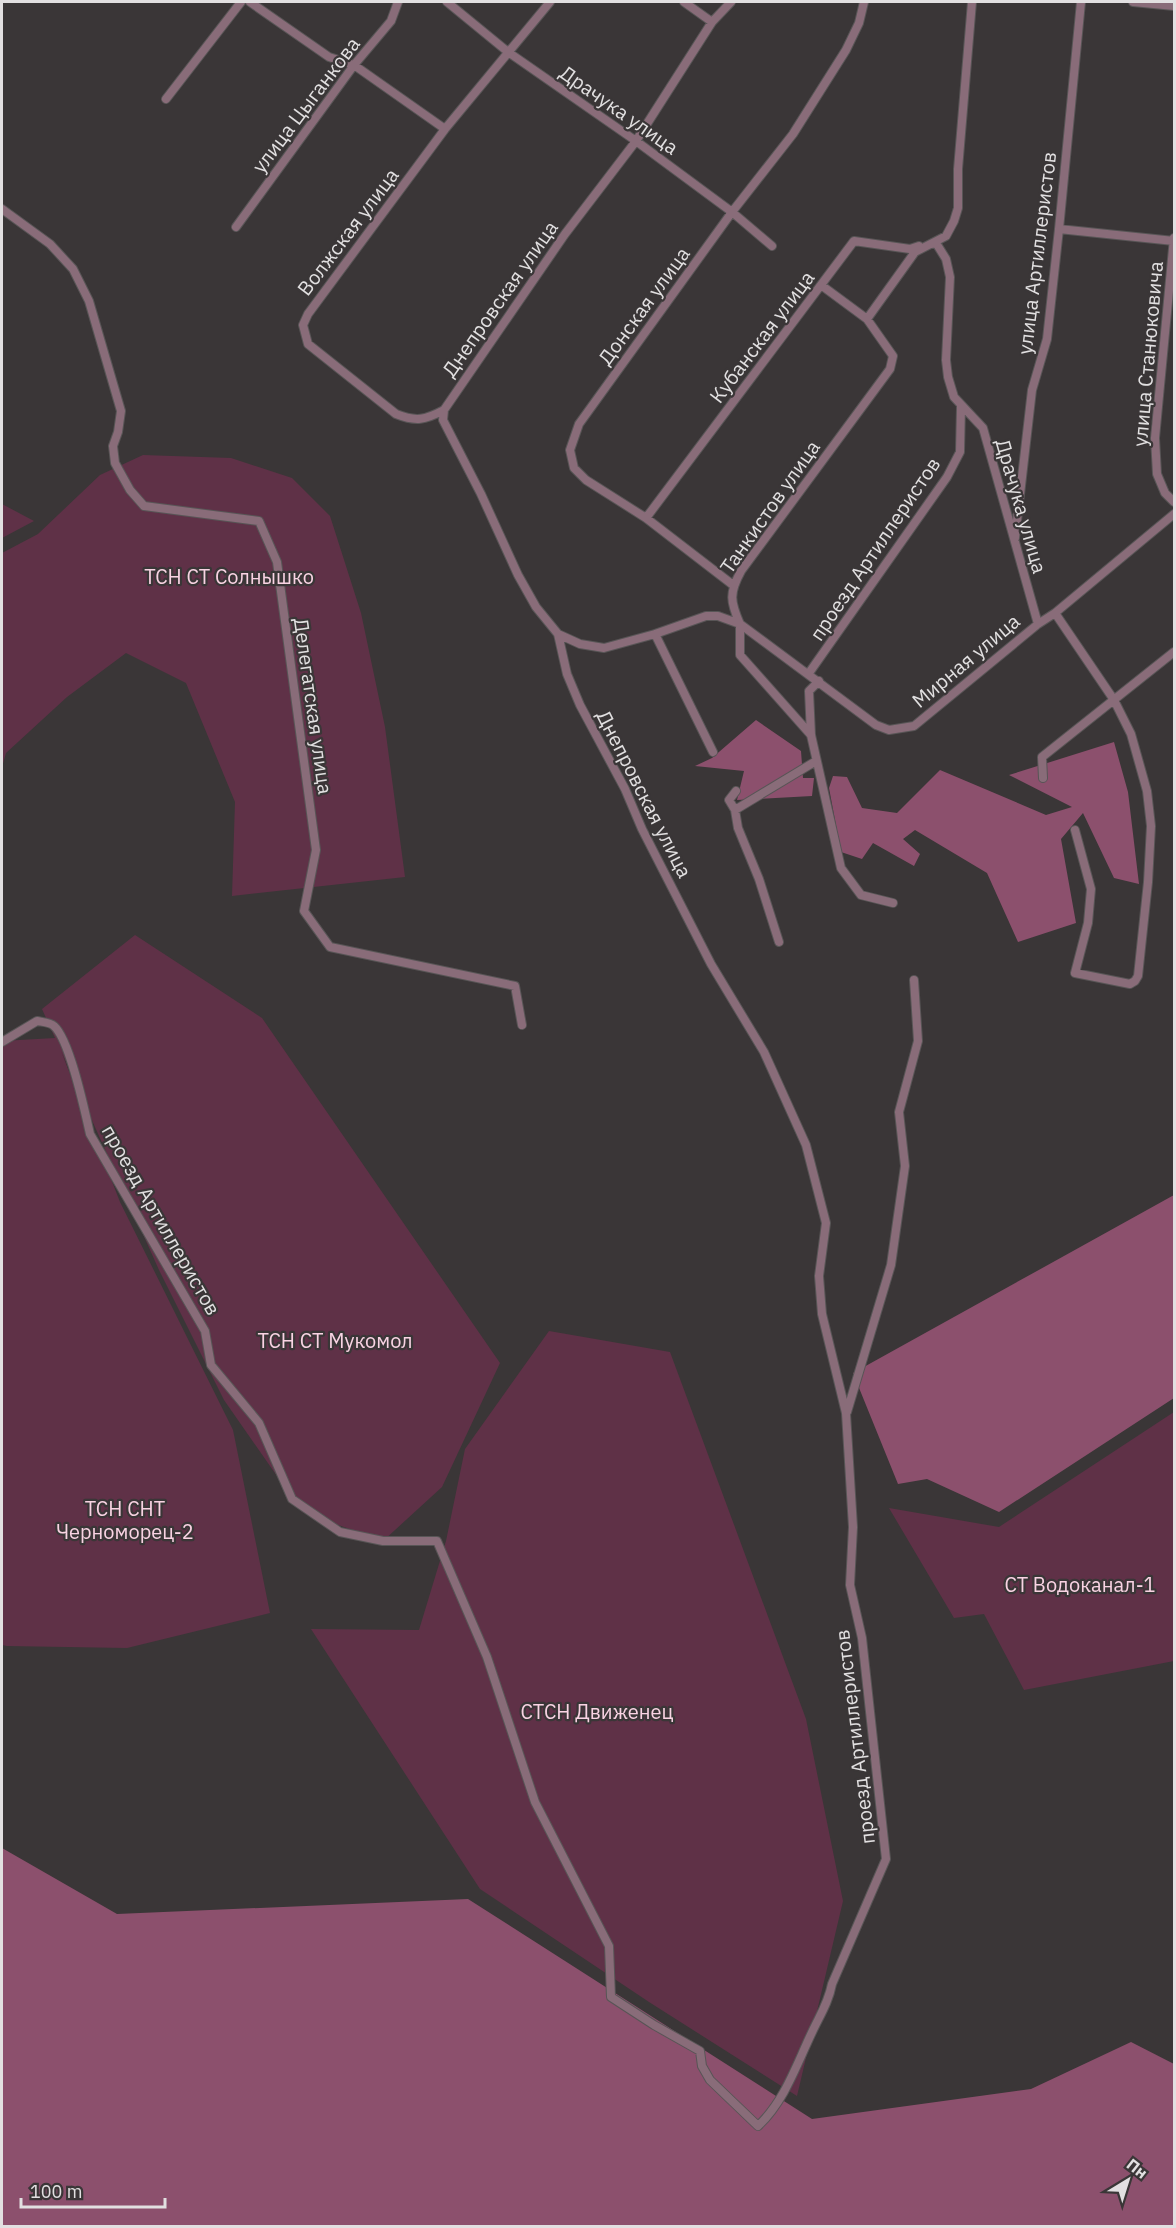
<svg xmlns="http://www.w3.org/2000/svg" width="1176" height="2228" viewBox="0 0 1176 2228" font-family="'IBM Plex Sans',sans-serif">
<style>
.green{fill:#5f3147}
.forest{fill:#8c506d}
.lines{fill:none;stroke-linecap:round;stroke-linejoin:round}
.minor-casing{stroke:#585556;stroke-width:10}
.minor{stroke:#896c79;stroke-width:8}
.labels{text-anchor:middle;stroke-width:4.5;stroke-linejoin:round;paint-order:stroke}
.street-label{font-size:20px;fill:#e2e0e1;stroke:#3a3637}
.park-label{font-size:20px;fill:#f9d3e3;stroke:#3a3637}
</style>
<rect width="100%" height="100%" fill="#3a3637"/>
<path class="green" d="M143,455l88,3 61,20 38,38 31,97 24,114 20,150 -173,19 3,-94 -49,-119 -60,-30 -59,44 -61,56 -4,14v-214l36,-19 62,-59z
M2,504l32,17 -32,17z
M135,935l127,83 238,345 -58,124 -59,54 -81,-29 -78,-112 -65,-130 -98,-219 59,151 113,228 37,183 -143,35 -120,-2 -5,-1v-604l53,-3 -13,-29z
M549,1331l121,21 136,367 37,182 -46,195 -148,-94 -169,-113 -169,-260 108,1 27,-89 19,-92z
M1174,1412v249l-150,29 -40,-76 -30,4 -65,-110 110,19z"/>
<path class="forest" d="M756,720l45,31 2,27h11l-2,18 -75,4 7,-29 -49,-5 17,-8z
M1114,742l14,50 11,92 -25,-6 -31,-65 -22,26 15,84 -58,19 -31,-69 -72,-43 -12,9 17,15 -6,12 -41,-23 -11,16 -21,-7 -12,-64 4,-12 14,1 15,31 35,5 43,-43 106,45 26,-8 -63,-32z
M1174,1195v203l-175,114 -72,-33 -29,5 -45,-111z
M2,1848l115,66 351,-15 344,220 219,-30 100,-47 43,22v162h-1172z"/>
<g class="lines">
<defs>
<path id="minor" d="M250,2l79,55 25,8 91,64
M447,2l61,50 128,89 96,71 40,34
M684,2l28,20
M1133,2l41,4
M166,99l75,-97
M2,209l48,35 23,25 16,32 32,110 -3,21 -5,14 2,17 15,27 14,16 115,15 18,41 39,288 -12,61 26,36 185,39 7,39
M236,227l118,-162 37,-44 7,-19
M1059,229l115,12
M1174,238l-19,200 2,36 8,19 9,9
M931,244l5,-1 10,16 4,18 -4,83 2,17 6,20 29,31 55,196
M821,285l46,34
M444,410c-19,10 -28,12 -48,4l-88,-70 -5,-19 5,-11 137,-185 105,-127
M646,518l208,-277 56,8 9,-3
M1015,538l17,-148 15,-51 12,-110 22,-227
M733,585l-87,-67 -60,-38 -12,-12 -4,-18 9,-26 153,-212 61,-78 53,-84 13,-27 5,-21
M1055,613l59,87 17,34 16,57 4,35 -3,56 -10,94 -3,5 -5,3 -55,-11 13,-50 3,-34 -16,-59
M740,624l136,101 13,5 25,-4 124,-102 17,-11 119,-99
M740,624v31l71,80
M655,634l-51,14 -24,-4 -22,-10 -22,-27 -18,-32 -37,-81 -38,-74 1,-10 121,-176 71,-93 76,-119 19,-20
M809,673l138,-196 13,-25 1,-46
M819,681l-10,10 2,44 30,133 20,27 32,8
M713,752l-58,-118 51,-18h12l22,8c-10,-23 -11,-31 1,-53l149,-202 3,-13 -26,-37 48,-67 31,-16 8,-15 4,-13v-39l14,-167
M1043,778l-1,-21 132,-105
M736,791l-7,9 6,10 3,18 21,51 20,63
M735,810l81,-49
M2,1042l35,-21c5,1 13,1 17,5 16,14 31,86 36,108l115,197 6,34 48,58 33,76 48,33 43,9h54l50,116 48,145 74,144 2,51 43,28 46,26 2,15 8,14 48,46c28,-26 40,-66 57,-100 7,-14 14,-26 17,-42l54,-125 -24,-221 -12,-53 3,-58 -7,-114 -24,-99 -3,-38 7,-53 -20,-78 -42,-93 -53,-88 -69,-135 -17,-40 -45,-84 -13,-31 -9,-40
M847,1412l44,-147 14,-99 -6,-54 19,-71 -4,-61"/>
</defs>
<use href="#minor" class="minor-casing"/>
<use href="#minor" class="minor"/>
</g>
<g class="labels">
<g class="street-label">
<text transform="translate(306 105) rotate(-53)" y="7">улица Цыганкова</text>
<text transform="translate(619 110) rotate(35)" y="7">Драчука улица</text>
<text transform="translate(348 232) rotate(-53)" y="7">Волжская улица</text>
<text transform="translate(1037 253) rotate(-83)" y="7">улица Артиллеристов</text>
<text transform="translate(500 299) rotate(-55)" y="7">Днепровская улица</text>
<text transform="translate(644 306) rotate(-54)" y="7">Донская улица</text>
<text transform="translate(762 337) rotate(-53)" y="7">Кубанская улица</text>
<text transform="translate(1148 354) rotate(-85)" y="7">улица Станюковича</text>
<text transform="translate(1021 506) rotate(74)" y="7">Драчука улица</text>
<text transform="translate(770 507) rotate(-55)" y="7">Танкистов улица</text>
<text transform="translate(875 549) rotate(-56)" y="7">проезд Артиллеристов</text>
<text transform="translate(966 661) rotate(-40)" y="7">Мирная улица</text>
<text transform="translate(313 706) rotate(82)" y="7">Делегатская улица</text>
<text transform="translate(644 794) rotate(63)" y="7">Днепровская улица</text>
<text transform="translate(161 1220) rotate(60)" y="7">проезд Артиллеристов</text>
<text transform="translate(855 1737) rotate(-97)" y="7">проезд Артиллеристов</text>
</g>
<g class="park-label">
<text x="229" y="584">ТСН СТ Солнышко</text>
<text x="335" y="1348">ТСН СТ Мукомол</text>
<text x="125" y="1516">ТСН СНТ<tspan x="125" dy="23">Черноморец-2</tspan></text>
<text x="1080" y="1592">СТ Водоканал-1</text>
<text x="597" y="1719">СТСН Движенец</text>
</g>
</g>
<rect width="1176" height="2228" fill="none" stroke="#e2e0e1" stroke-width="6"/>
<g transform="translate(1128 2180) rotate(38)" stroke="#3a3637" stroke-width="4.5" paint-order="stroke">
<path d="M0-4.5L10 22L0 15L-10 22Z" fill="#e2e0e1"/>
<text y="-9" font-size="16" font-weight="bold" text-anchor="middle" fill="#e2e0e1">Пн</text>
</g>
<path d="M21 2198v9h144v-9" fill="none" stroke="#e2e0e1" stroke-width="3"/>
<text x="30" y="2198" font-size="18" fill="#e2e0e1" stroke="#3a3637" stroke-width="4.5" paint-order="stroke">100 m</text>
</svg>
